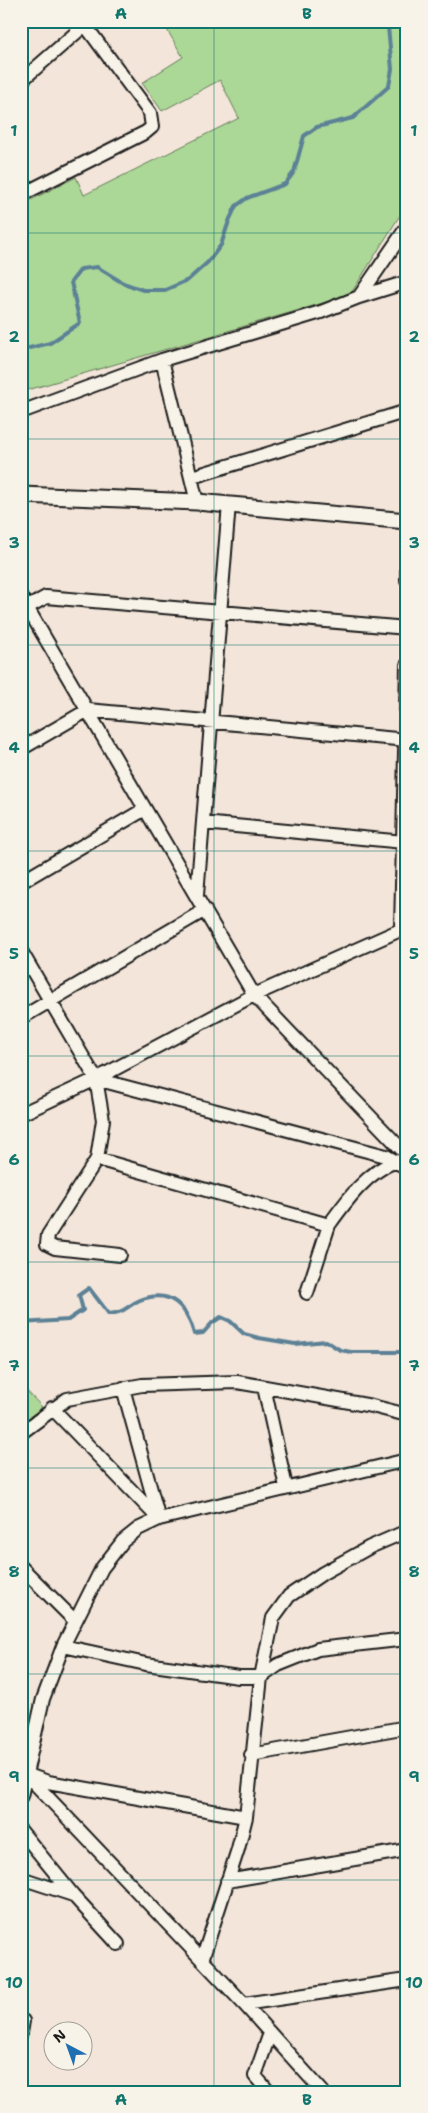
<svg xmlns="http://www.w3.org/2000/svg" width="428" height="2113" viewBox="0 0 428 2113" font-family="'Shantell Sans',sans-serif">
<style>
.green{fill:#abd897;stroke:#647a5a}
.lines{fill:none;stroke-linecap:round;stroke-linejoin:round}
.stream{stroke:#5c8196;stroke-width:4}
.minor-casing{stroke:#1c1c1c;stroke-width:16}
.tertiary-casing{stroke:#1c1c1c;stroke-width:19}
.minor{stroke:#f7f3e8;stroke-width:12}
.tertiary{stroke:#f7f3e8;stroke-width:15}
.grid{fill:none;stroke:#0f766e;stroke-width:1;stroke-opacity:0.55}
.neatline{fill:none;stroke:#0f766e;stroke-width:2}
.grid-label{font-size:16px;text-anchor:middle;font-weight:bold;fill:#0f766e}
</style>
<rect width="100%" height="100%" fill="#f3e5d9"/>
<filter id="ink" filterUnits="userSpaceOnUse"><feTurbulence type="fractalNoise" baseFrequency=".02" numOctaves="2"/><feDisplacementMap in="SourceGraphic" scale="10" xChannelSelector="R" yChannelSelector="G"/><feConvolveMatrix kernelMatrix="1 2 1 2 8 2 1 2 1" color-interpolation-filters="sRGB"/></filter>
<g filter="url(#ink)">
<path class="green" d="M162,21h245v183l-57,91 -329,97v-187l55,-28 8,18 155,-77 -19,-38 -58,31 -20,-28 41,-26z
M21,1385l21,22 -21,17z"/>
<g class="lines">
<path class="stream" d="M21,350l29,-7 30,-20 -9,-41 10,-13 16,-2 26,16 20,7h22l23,-10 20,-18 13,-17 8,-24 7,-15 11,-8 38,-14 9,-12 10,-36 13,-9 36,-9 36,-32 3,-17 -4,-42 3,-6
M21,1323l47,-3 15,-10 -4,-15 10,-7 20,26c18,-2 17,-8 31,-14 31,-12 47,7 54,34l9,-1 9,-10 9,-6 9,4 14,13 15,4 36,6 31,-3 14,9 11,2h56"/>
<defs>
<path id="minor" d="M21,81l64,-56
M21,195l125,-63 6,-5 -2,-14 -68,-92
M359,297l48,-15
M162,360l35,142
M21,412l141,-52 159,-48 38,-15 48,-70
M192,477l215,-66
M407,569v11
M21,597l233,398 153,160
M21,611l25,-14 361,31
M21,749l67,-39 319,30
M203,823l201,19
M21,882l124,-73
M197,895l32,-391
M401,929l6,-264
M21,951l75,128 7,41 -6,39 -49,76 -1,9 8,4 65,7
M21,1018l184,-108
M96,1079l290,77 21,12
M21,1114l75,-35 158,-84 153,-68
M97,1159l232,66 -22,68
M329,1225c18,-25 38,-53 67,-64
M264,1387l22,100
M52,1408l107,111 -36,-131
M21,1433l46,-34 75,-14 95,-3 135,24 35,9
M21,1567l54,54
M63,1646l83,18 93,13h22l17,-12 40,-16 89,-10
M251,1755l156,-28
M23,1771l221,233 79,88
M28,1775l20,7 198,35
M21,1796l22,-97 20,-53 39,-78 21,-27 15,-12 21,-10 248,-59
M21,1831l52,64 45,49
M21,1878l52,17
M227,1881l180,-31
M202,1960l36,-111 8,-32 15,-140 12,-59 16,-22 34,-23 47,-26 37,-16
M244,2004l163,-24
M21,2021h2l-2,12
M269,2092l-14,-16 15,-43"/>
<path id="tertiary" d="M21,495l176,7 210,19"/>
</defs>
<use href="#minor" class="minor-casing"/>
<use href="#tertiary" class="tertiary-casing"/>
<use href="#minor" class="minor"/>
<use href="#tertiary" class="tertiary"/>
</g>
</g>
<path class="grid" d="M214,21v2071M21,233h386M21,439h386M21,645h386M21,851h386M21,1056h386M21,1262h386M21,1468h386M21,1674h386M21,1880h386"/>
<rect width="428" height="2113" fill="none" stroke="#f7f3e8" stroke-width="55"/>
<g transform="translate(68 2046) rotate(319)"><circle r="24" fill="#f7f3e8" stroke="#9f9d96"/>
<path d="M0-4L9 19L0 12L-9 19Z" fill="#1f6fb2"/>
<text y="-8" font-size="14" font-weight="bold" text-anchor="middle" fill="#1c1c1c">N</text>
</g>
<rect x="28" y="28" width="372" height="2058" class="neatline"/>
<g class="grid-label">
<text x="121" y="19">A</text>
<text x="307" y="19">B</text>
<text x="14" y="136">1</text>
<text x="414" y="136">1</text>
<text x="14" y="342">2</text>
<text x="414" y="342">2</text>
<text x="14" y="548">3</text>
<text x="414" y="548">3</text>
<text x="14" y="753">4</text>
<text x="414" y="753">4</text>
<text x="14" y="959">5</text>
<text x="414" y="959">5</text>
<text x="14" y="1165">6</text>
<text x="414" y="1165">6</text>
<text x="14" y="1371">7</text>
<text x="414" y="1371">7</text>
<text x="14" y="1577">8</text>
<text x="414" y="1577">8</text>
<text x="14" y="1782">9</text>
<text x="414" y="1782">9</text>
<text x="14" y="1988">10</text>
<text x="414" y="1988">10</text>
<text x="121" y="2105">A</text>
<text x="307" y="2105">B</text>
</g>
</svg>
